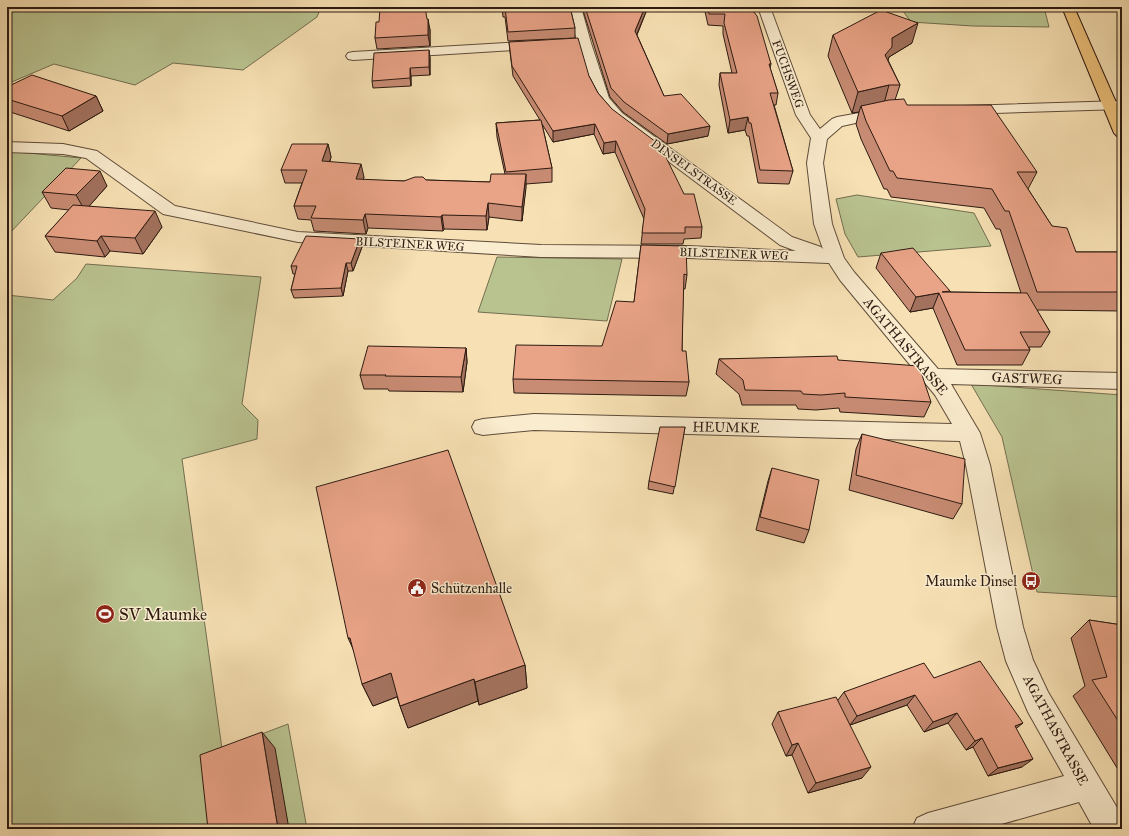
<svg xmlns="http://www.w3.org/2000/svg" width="1129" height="836" viewBox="0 0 1129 836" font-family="'IM FELL Great Primer',serif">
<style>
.green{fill:#b9c390;stroke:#726e50}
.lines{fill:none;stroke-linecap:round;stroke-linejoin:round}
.minor-casing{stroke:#5f4c3a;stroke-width:2}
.major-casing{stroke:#2c1a11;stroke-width:2}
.minor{fill:#faecce;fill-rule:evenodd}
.major{fill:#ecc07a;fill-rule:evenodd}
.wall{fill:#c88c74;stroke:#2c1a11}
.shaded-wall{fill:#a3725e;stroke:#2c1a11}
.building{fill:#e9a387;stroke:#2c1a11}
.labels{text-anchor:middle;stroke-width:3;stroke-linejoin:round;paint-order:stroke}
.far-street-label{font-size:12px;fill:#2c1a11;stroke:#faecce}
.street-label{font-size:14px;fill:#2c1a11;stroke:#faecce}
.poi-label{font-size:14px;fill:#2c1a11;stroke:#faecce;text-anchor:end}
.near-poi-label{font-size:17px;fill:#2c1a11;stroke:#faecce;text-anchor:start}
</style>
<rect width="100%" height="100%" fill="#f7e1b4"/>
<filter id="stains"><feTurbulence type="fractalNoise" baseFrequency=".005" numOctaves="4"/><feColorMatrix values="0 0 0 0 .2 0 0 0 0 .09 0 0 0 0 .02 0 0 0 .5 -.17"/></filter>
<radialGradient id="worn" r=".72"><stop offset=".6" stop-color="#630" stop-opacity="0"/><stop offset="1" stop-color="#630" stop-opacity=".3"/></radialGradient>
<path class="green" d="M7,7h314l-4,10 -74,53 -70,-7 -38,22 -81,-21 -47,20z
M900,7h144l5,20 -76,-1 -62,-4z
M7,151l74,7 -74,78z
M857,195l117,18 17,33 -133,11 -13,-23 -9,-35z
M497,257l125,2 -15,62 -129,-9z
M86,264l175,13 -19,127 16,16 -1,19 -75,20 40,290 66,-25 19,105h-300v-534l46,5 24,-22z
M971,384l151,11v202l-85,-5 -35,-155z"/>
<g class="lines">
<defs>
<path id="minor" d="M569,7h12l10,36 18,55 13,15 170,124 29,10 2,2 -9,-25 -7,-61 4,-25 -15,-23 -38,-108h12l40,108 10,14 12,-10 5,-2 50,-9 5,1 2,3 -2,3 -50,11 -15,13 -4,24 9,61 12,34 10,14 84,97 184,4v16l-171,-5 29,49 10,32 33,162 10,33 15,32 74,124v13h-28l-15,-27 -95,27h-72l5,-11 11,-5 136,-37 -36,-64 -22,-51 -9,-34 -31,-162 -6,-24 -426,-11 -51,5 -8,-2 -3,-6 3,-6 8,-2 51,-5 418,10 -17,-29 -95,-115 -11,-17 -141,-5 -147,-1 -243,-15 -135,-28 -77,-56 -23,-4 -56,-2v-10l56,2 34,7 78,55 123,26 243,13 147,1 108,5 -16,-6 -168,-126c-7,-6 -14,-13 -18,-22 -12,-28 -18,-60 -25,-90z
M539,41l5,1 2,3 -2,3 -191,12 -5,-1 -2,-3 2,-3 5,-1z
M1122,101v8l-158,5 -5,-1 -2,-3 2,-3 5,-1z"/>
<path id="major" d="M1062,7h12l48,109v22l-5,-2 -3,-3z"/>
</defs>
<use href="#minor" class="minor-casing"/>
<use href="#major" class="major-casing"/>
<use href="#minor" class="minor"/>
<use href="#major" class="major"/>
</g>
<path class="wall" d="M502,7h68l5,21v10l-67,3 -3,-24h-2z
M582,7h66l-11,28 27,61 44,40 -41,8 -44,-32 -13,-15z
M704,7h46l21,57 -1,4 8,25 -2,12h-2l19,66 -4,13 -31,-1 -9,-47h-2l-2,-6 -17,3 -9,-48 1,-12h12l-9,-39v-8l-15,-1z
M427,19l3,11v16l-53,3 -2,-11 4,-16z
M833,35l79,8 -23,14 -1,3 12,25 -5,15 142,72 -9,17 24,37 24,26h46v59l-85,-1 13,22 -9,15h-12l1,3 -8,15h-65l-24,-57 -23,4 -34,-44 5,-15 69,38v1l71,1 -21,-64h-4l-12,-21 -93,-11 -4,-8h-3l-23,-50 -5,-15 3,-12 -7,1 -24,-57z
M509,42l80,34 9,17 86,101 18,33 -1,11 -17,1 -1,5h-42l3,-25 -29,-67 -12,2 -9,-20 -41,8 -11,-18 10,44v14l-26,2 -4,37 -33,-4 -2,13 -43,-1 -1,2 -75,-3 -2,6 -52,-3 -3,-11 -13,-1 -4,-13 8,-23h-17l-4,-13 47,-26 3,13 -1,5 34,15 -1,3 41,1 22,-1 64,2 15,-8 -8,-37 -1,-14 44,-3 -27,-44 -3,-24z
M430,57v18l-19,1v10l-38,2 -1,-7z
M7,87l89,9 7,15 -34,20 -62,-20z
M107,186l-18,20 73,21 -19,27 -33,-3 -5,6 -50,-5 -10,-16 24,-26 -18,-2 -9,-16z
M641,245l46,30 -2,14h-2l-1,62 7,31 -3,14 -172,-3 -1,-14 89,-33 32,-44z
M362,247l-9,24h-5l-5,25 -49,2 -3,-8 4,-16h-2l-2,-8z
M466,348l1,14 -4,30 -74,-1 -1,-2h-24l-4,-14z
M719,359l119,1 93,42 -7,15 -84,-5 -1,-4 -23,2 -18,-1 -2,-4h-54l-3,-11 -23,-20z
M685,427l-12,67 -25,-5 1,-8z
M862,434l100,70 -9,15 -104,-29 7,-41z
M772,468l37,62 -5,13 -48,-13 12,-49z
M1089,620l33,5v151l-49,-80 12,-10 -14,-48z
M525,665l2,23 -48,17 -1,-4 -70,27 -8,-22 -3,-9 -24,9 -11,-22z
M934,678l82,51 6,38 -34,9 -15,-29 -7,3 -18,-27 -24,9 -17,-27 -57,20 12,53 -54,15 -16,-38 -6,1 -14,-32 6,-12 60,-12 6,-8z"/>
<path class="shaded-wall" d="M645,7h3l-14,34 1,-10z
M428,19l2,11v16l-2,-11z
M918,23l-6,20 -23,14 -4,11v-13l7,-17z
M429,50l1,7v18l-1,-8z
M410,68l1,8v10l-1,-8z
M889,85l-6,22 -22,-1 -2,6 -7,1 6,-21z
M96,96l7,15 -34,20 -7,-15z
M748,117l-3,13 -17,3 2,-13z
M595,124l-1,10 -41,8v-11z
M710,126l-2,10 -41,8 1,-10z
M616,141l-1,11 -12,2 1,-11z
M328,144l3,13 -6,18 -3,-14z
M361,164l3,13 -5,16 -3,-14z
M100,171l7,15 -22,25 -9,-16z
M526,174v14l-4,33v-14z
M488,203l1,14 -2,13 -1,-14z
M155,211l7,16 -19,27 -8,-16z
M365,214l3,14 -2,6 -3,-14z
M442,215l2,14 -1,2 -2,-14z
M101,236l9,15 -5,6 -8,-16z
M360,239l2,8 -9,24 -2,-8z
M346,263l2,8 -5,25 -2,-8z
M939,293l-6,15 -23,4 6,-15z
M466,348l1,14 -4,30 -2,-15z
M348,638h2l9,24z
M525,665l2,23 -48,17 -4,-23z
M391,673l8,23 -26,10 -11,-22z
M474,679l4,22 -70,27 -8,-22z
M915,695l-8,10 -57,20 7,-9z
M957,713l-9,10 -24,9 9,-10z
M1023,723l-11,9 3,-6z
M262,732l13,16 14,81h-11z
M982,738l-9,9 -7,3 9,-9z
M798,743l-6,12 -6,1 6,-11z
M1033,759l-11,8 -34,9 10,-8z
M871,767l-9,11 -54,15 8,-10z"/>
<path class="building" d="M380,7h45l2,12h1v16l-53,3 1,-16h3z
M503,7h67l5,21 -67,4 -3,-24h-2z
M585,7h60l-10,24 29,65 17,-2 29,32 -42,8 -44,-32 -13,-14z
M708,7h42l7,9 14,48h-2l9,29h-8l23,78 -33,-1 -9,-47h-2l-1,-6 -18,3 -10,-47h17l-13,-50 1,-9h-16z
M881,10l37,13 -26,15v9l-7,8 15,30h-11l-31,7 -25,-57z
M578,38l11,38 9,17 14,16 48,36 24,49h10l8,33h-17v6h-43l3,-24 -29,-68 -12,2 -9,-19 -42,7 -41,-65 -3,-24z
M429,50v17l-19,1v10l-38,3 2,-28z
M32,75l64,21 -34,20 -55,-17v-12z
M904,99l3,6h84l46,67h-20l35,54 15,2 9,24h46v40h-85l-28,-81h-4l-13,-22 -95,-11 -4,-7h-3l-24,-50 -5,-15 28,-6z
M541,120l11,48 -46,4 -10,-49z
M292,144h36l-6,17 39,3 -5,15 48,2 11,-4h8l3,3 64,2 1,-8h35l-4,33 -34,-4 -2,13 -44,-1 -1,2 -76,-3 -2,6 -52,-2 5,-12h-22l13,-36h-26z
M66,168l34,3 -24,24 -34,-3z
M73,205l82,6 -20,27 -34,-2 -4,5 -52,-5z
M306,236l54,3 -9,24h-5l-5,25 -50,2 6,-24h-6z
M641,245l45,1 1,29 -3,-1 -2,77h4l3,31 -176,-3 3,-34 86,1 14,-45 18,1z
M913,248l37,43 -8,1 85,1 23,39h-30l10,18h-65l-26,-57 -23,4 -35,-44z
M368,346l98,2 -5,29 -76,-1 1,-1h-26z
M837,356l1,4 81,6 12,36 -86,-5v-4l-24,2 -18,-1 -2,-3 -56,-1 -2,-10 -24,-21z
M660,427h25l-10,60 -26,-6z
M862,434l103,25 -3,45 -106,-29z
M448,450l77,215 -50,17 -1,-3 -74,27 -9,-33 -29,11 -12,-46h-2l-32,-151z
M772,468l47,12 -10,50 -49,-13z
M1089,620l33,5v102l-30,-47 15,-3z
M980,661l43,62 -8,3 18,33 -35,9 -16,-30 -7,3 -18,-28 -24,9 -18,-27 -58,21 -13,-24 80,-29 10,15z
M836,697l35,70 -55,16 -18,-40 -6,2 -14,-33z
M262,732l16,97h-70l-8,-74z"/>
<defs>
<symbol id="bus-disc" viewBox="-11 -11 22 22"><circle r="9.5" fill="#8f2418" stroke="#faecce"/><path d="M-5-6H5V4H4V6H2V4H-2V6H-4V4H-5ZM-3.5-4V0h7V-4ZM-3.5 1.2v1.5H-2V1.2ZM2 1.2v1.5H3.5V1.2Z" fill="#fff"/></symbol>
<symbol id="civic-disc" viewBox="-11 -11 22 22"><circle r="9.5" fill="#8f2418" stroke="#faecce"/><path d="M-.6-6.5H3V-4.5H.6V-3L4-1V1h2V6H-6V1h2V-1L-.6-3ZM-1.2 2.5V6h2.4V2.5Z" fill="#fff"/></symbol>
<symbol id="stadium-disc" viewBox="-11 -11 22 22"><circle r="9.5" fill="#8f2418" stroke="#faecce"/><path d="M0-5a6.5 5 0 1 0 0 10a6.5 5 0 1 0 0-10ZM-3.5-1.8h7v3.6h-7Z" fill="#fff"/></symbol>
</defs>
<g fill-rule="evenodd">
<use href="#bus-disc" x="1020" y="570" width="22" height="22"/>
<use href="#civic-disc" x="406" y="577" width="22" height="22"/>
<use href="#stadium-disc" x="94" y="603" width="22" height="22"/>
</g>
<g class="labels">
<g class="far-street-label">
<text transform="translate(788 74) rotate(70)" y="4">FUCHSWEG</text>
<text transform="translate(694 172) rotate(36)" y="4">DINSELSTRASSE</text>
<text transform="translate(410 244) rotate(3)" y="4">BILSTEINER WEG</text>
<text transform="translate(734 254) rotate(2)" y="4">BILSTEINER WEG</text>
</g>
<g class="street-label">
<text transform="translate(906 346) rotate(50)" y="5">AGATHASTRASSE</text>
<text transform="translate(1027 378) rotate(2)" y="5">GASTWEG</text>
<text transform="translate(726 427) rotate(1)" y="5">HEUMKE</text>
<text transform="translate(1056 730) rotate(62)" y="5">AGATHASTRASSE</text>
</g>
<g class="poi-label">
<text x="1017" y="586">Maumke Dinsel</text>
<text x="431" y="593" text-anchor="start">Schützenhalle</text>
</g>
<g class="near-poi-label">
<text x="119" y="620">SV Maumke</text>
</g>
</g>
<rect width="1129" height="836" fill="none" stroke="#f7e1b4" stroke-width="24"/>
<rect x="8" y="8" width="1113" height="820" fill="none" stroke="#2c1a11" stroke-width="2"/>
<rect x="12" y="12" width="1105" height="812" fill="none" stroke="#2c1a11"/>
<rect width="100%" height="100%" filter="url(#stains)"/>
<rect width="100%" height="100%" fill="url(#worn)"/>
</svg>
